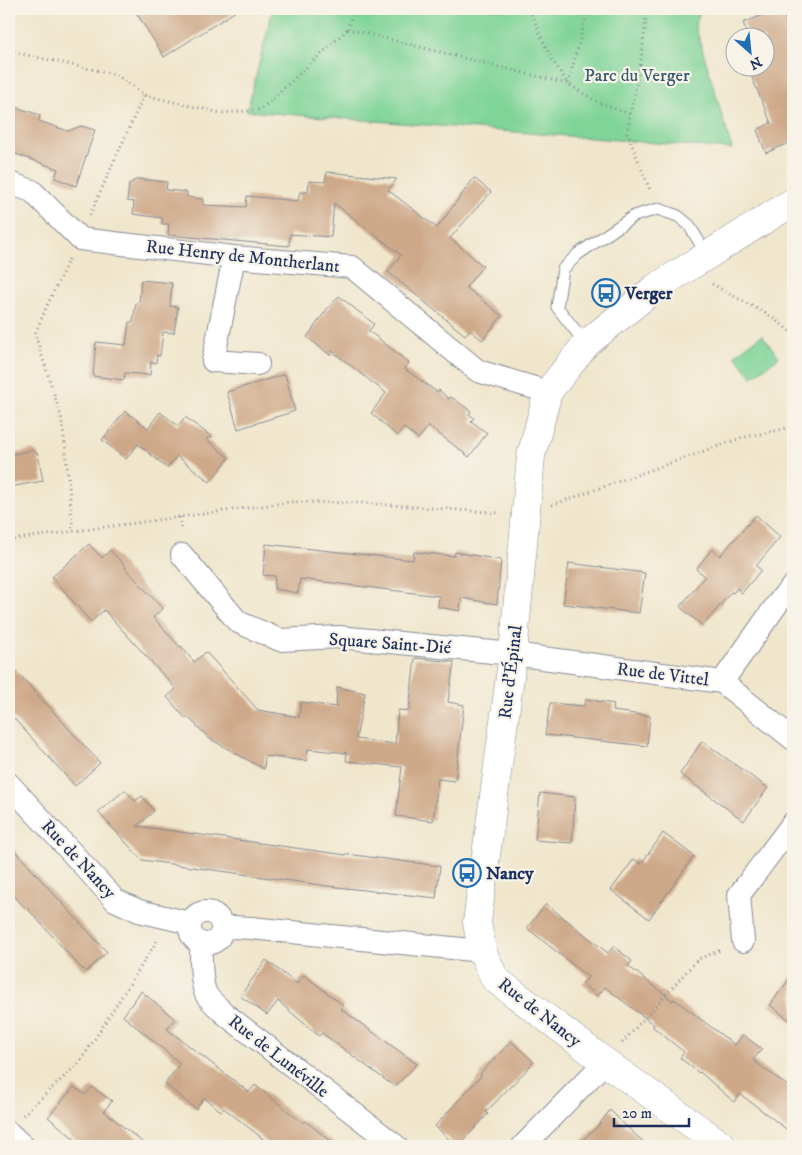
<svg xmlns="http://www.w3.org/2000/svg" width="802" height="1155" viewBox="0 0 802 1155" font-family="'IM FELL DW Pica',serif">
<style>
.green{fill:#7fd497;stroke:#4d827a}
.building{fill:#cea989}
.lines{fill:none;stroke-linecap:round;stroke-linejoin:round}
.service-casing{stroke:#868a95;stroke-width:13}
.minor-casing{stroke:#868a95;stroke-width:24}
.tertiary-casing{stroke:#868a95;stroke-width:29}
.path{stroke:#868a95;stroke-width:3;stroke-dasharray:1 4;stroke-linecap:butt}
.service{stroke:#fff;stroke-width:11}
.minor{stroke:#fff;stroke-width:22}
.tertiary{stroke:#fff;stroke-width:28}
.labels{text-anchor:middle;stroke-width:4.5;stroke-linejoin:round;paint-order:stroke}
.park-label{font-size:18px;fill:#34586c;stroke:#f7f3e8}
.street-label{font-size:18px;fill:#1b2f5e;stroke:#f7f3e8}
.poi-label{font-size:18px;font-weight:bold;fill:#1b2f5e;stroke:#f7f3e8;text-anchor:start}
</style>
<rect width="100%" height="100%" fill="#f7f3e8"/>
<filter id="ink" filterUnits="userSpaceOnUse"><feTurbulence type="fractalNoise" baseFrequency=".02" numOctaves="2"/><feDisplacementMap in="SourceGraphic" scale="10" xChannelSelector="R" yChannelSelector="G"/><feConvolveMatrix kernelMatrix="1 2 1 2 8 2 1 2 1" color-interpolation-filters="sRGB"/></filter>
<filter id="wash" filterUnits="userSpaceOnUse"><feTurbulence type="fractalNoise" baseFrequency=".0096" numOctaves="4" result="noise"/><feDisplacementMap in="SourceGraphic" scale="20" xChannelSelector="R" yChannelSelector="G"/><feGaussianBlur stdDeviation="1.12" result="paint"/><feColorMatrix in="noise" values="0 0 0 0 0 0 0 0 0 0 0 0 0 0 0 0 0 1.4 0 .05"/><feComposite in="paint" operator="in"/></filter>
<g filter="url(#wash)">
<rect width="100%" height="100%" fill="#f0e6cc"/>
<path class="green" d="M273,9h428l-6,16 37,124 -485,-38z
M762,335l17,22 -27,20 -17,-22z"/>
<g id="blocks">
<path class="building" d="M134,9h105l-75,48z
M777,9h4l12,30v102l-27,12 -9,-23 14,-7 -23,-55h16v-30h-14l-7,-15z
M9,105l31,10 -1,6 29,10 13,-5 14,4 -19,56 -21,-8 3,-9 -45,-16 2,-4 -6,-2z
M327,172l70,7 -9,11 49,38 37,-50 17,14 -41,46 33,28 -17,21 36,29 -20,24 -12,-10 -5,5 -77,-63 13,-17 -67,-52 -3,34 -41,-3 -1,12 -121,-11 1,-11h-7v-6l-29,-4 1,-12 -7,-1 2,-17 8,-5 30,3 -1,8 21,2v5l16,2v6l43,2 1,-11 51,5 2,-9h8l1,-11 16,1z
M141,280l31,3 -2,23 8,1 -4,26 -11,-1 -3,24 -3,-1 -1,8 -5,-1 -1,13 -25,-2 -1,7 -31,-4 3,-34 30,3 3,-23h4l3,-19h3z
M339,296l35,28 -5,7 40,32 -4,6 32,23 2,-2 10,9 2,-2 20,14 -2,3 5,4 -3,3 16,12 -18,24 -40,-31 -11,13 -14,-11 -7,8 -26,-23 15,-20 -54,-42 -2,4 -23,-18 20,-28z
M285,374l10,37 -57,18 -11,-37z
M125,411l23,17 12,-16 18,14 7,-9 27,20 -6,2 23,19 -19,24 -33,-26 -10,12 -29,-24 -12,15 -24,-19z
M32,450l6,4 5,27 -34,6v-32z
M756,515l24,22 -24,29 5,4 -19,23 -5,-5 -4,5 -2,-1 -28,34 -23,-19 25,-31 -9,-7 16,-20 8,7z
M89,544l13,14 8,-8 16,17 -1,1 38,41 -10,8 27,30 1,-1 13,16 12,-10 52,58 41,7 2,-15 35,5 1,-20 28,6 -9,46 39,5 3,-34 11,1 6,-53 39,4 -6,40 16,3 -9,76 -17,-2 -5,42 -37,-5 6,-49 -56,-6 1,-8 -39,-4 -1,12 -42,-5 -1,13 -54,-30 -22,-22 -2,2 -19,-22 9,-8 -72,-79 -13,12 -39,-45z
M266,544l147,16 1,-8 40,4 1,-4 46,8 -4,44 -36,-6 -1,13 -22,-4 1,-11 -139,-17 -2,14 -24,-4 1,-13 -12,-1z
M569,563l76,10 -6,40 -76,-9z
M9,663l91,100 -25,23 -66,-73z
M586,699l28,5 -1,7 37,5 -3,30 -102,-11 5,-32 34,3z
M702,741l66,47 -24,33 -64,-47z
M125,790l10,11 7,-5 12,15 -17,15 209,29v-1l94,12 -4,32 -108,-12 -186,-26 -44,-48z
M540,793l35,4 -3,46 -37,-3z
M663,833l31,23 -45,63 -38,-29 23,-31 7,5z
M9,844l52,58 46,50 -21,20 -2,-3 -1,1 -57,-63 -1,1 -16,-18z
M546,904l62,49 6,-7 18,15 -4,5 45,35 1,-2 61,46 8,-10 19,14 -9,11 40,30v44l-53,-40 -6,8 -34,-30 -1,1 -19,-15 4,-6 -31,-25 1,-2 -49,-38 -7,9 -16,-12 6,-7 -61,-49z
M266,960l31,24 7,-9 40,31 -3,3 76,55 -22,23 -73,-54 -3,3 -41,-35 -11,14 -27,-19z
M793,974v49l-23,-18z
M141,991l34,28 -8,10 82,63 6,-7 48,38 2,-2 33,25h-66l-48,-38 -3,3 -17,-13 -8,11 -31,-25 15,-21 -57,-47z
M511,1041l23,21 -48,50 2,2 -30,32h-2l-21,-20 46,-50 -1,-2z
M74,1087l11,8 7,-8 20,14 -8,10 43,35h-64l-35,-29z
M610,1110l17,17 21,19h-72l21,-19z"/>
</g>
</g>
<g filter="url(#ink)">
<use href="#blocks" fill-opacity="0" stroke="#868a95" stroke-width="1"/>
<g class="lines">
<defs>
<path id="service" d="M586,344l-29,-37 6,-38 15,-15 56,-38 24,-7 20,7 11,9 18,30"/>
<path id="minor" d="M9,183l23,8 48,48 154,18 118,10 126,104 70,21
M234,257l-21,104 45,3
M182,555l56,67 42,18 59,-3 174,17 209,28 71,57
M722,682l58,-82 13,-14
M9,784l106,116 24,11 51,12
M190 928a16 16 0 1 1 32 0a16 16 0 1 1-32 0Z
M222,928l12,-1 17,1 231,23
M743,941l-4,-46 54,-72
M202,943c-2,11 -1,41 4,51 3,6 14,15 19,20l171,132
M9,1133l14,13
M523,1146l82,-84"/>
<path id="tertiary" d="M723,1146l-118,-84 -110,-83 -13,-28 -5,-29 36,-268 18,-198 17,-64 38,-48 69,-56 138,-86"/>
</defs>
<use href="#service" class="service-casing"/>
<use href="#minor" class="minor-casing"/>
<use href="#tertiary" class="tertiary-casing"/>
<path class="path" d="M353,9l-5,20 220,55 31,19 31,11 -3,19 24,59
M530,9l12,30 8,17 18,28 20,-75
M9,51l108,24 27,20 77,18 39,-3 88,-81
M630,114c8,-35 14,-69 17,-105
M90,215l54,-120
M69,259l-20,42 -14,33 26,82 5,36 7,80
M712,284l60,33 21,17
M552,505l189,-67 52,-11
M180,517l1,14
M9,540l282,-38 73,1 136,10
M622,1043l76,-84 23,-9
M23,1115l57,-53 77,-121v-3"/>
<use href="#service" class="service"/>
<use href="#minor" class="minor"/>
<use href="#tertiary" class="tertiary"/>
</g>
</g>
<defs>
<symbol id="bus-ring" viewBox="-11 -11 22 22"><circle r="9.5" fill="#f7f3e8" stroke="#1f6fb2" stroke-width="1.5"/><path d="M-5-6H5V4H4V6H2V4H-2V6H-4V4H-5ZM-3.5-4V0h7V-4ZM-3.5 1.2v1.5H-2V1.2ZM2 1.2v1.5H3.5V1.2Z" fill="#1f6fb2"/></symbol>
</defs>
<g fill-rule="evenodd">
<use href="#bus-ring" x="590" y="277" width="32" height="32"/>
<use href="#bus-ring" x="451" y="857" width="32" height="32"/>
</g>
<g class="labels">
<g class="park-label">
<text x="637" y="81">Parc du Verger</text>
</g>
<g class="street-label">
<text transform="translate(243 256) rotate(6)" y="6">Rue Henry de Montherlant</text>
<text transform="translate(390 643) rotate(4)" y="6">Square Saint-Dié</text>
<text transform="translate(510 672) rotate(-83)" y="6">Rue d’Épinal</text>
<text transform="translate(663 674) rotate(7)" y="6">Rue de Vittel</text>
<text transform="translate(79 859) rotate(47)" y="6">Rue de Nancy</text>
<text transform="translate(540 1012) rotate(38)" y="6">Rue de Nancy</text>
<text transform="translate(279 1056) rotate(38)" y="6">Rue de Lunéville</text>
</g>
<g class="poi-label">
<text x="625" y="299">Verger</text>
<text x="486" y="879">Nancy</text>
</g>
</g>
<rect width="802" height="1155" fill="none" stroke="#f7f3e8" stroke-width="30"/>
<g transform="translate(750 52) rotate(153)"><circle r="24" fill="#f7f3e8" stroke="#9fa5b1"/>
<path d="M0-4L9 19L0 12L-9 19Z" fill="#1f6fb2"/>
<text y="-8" font-size="14" font-weight="bold" text-anchor="middle" fill="#1b2f5e">N</text>
</g>
<path d="M614 1118v8h75v-8" fill="none" stroke="#1b2f5e" stroke-width="2.5"/>
<text x="622" y="1118" font-size="15" fill="#1b2f5e" stroke="#f7f3e8" stroke-width="4" paint-order="stroke">20 m</text>
</svg>
